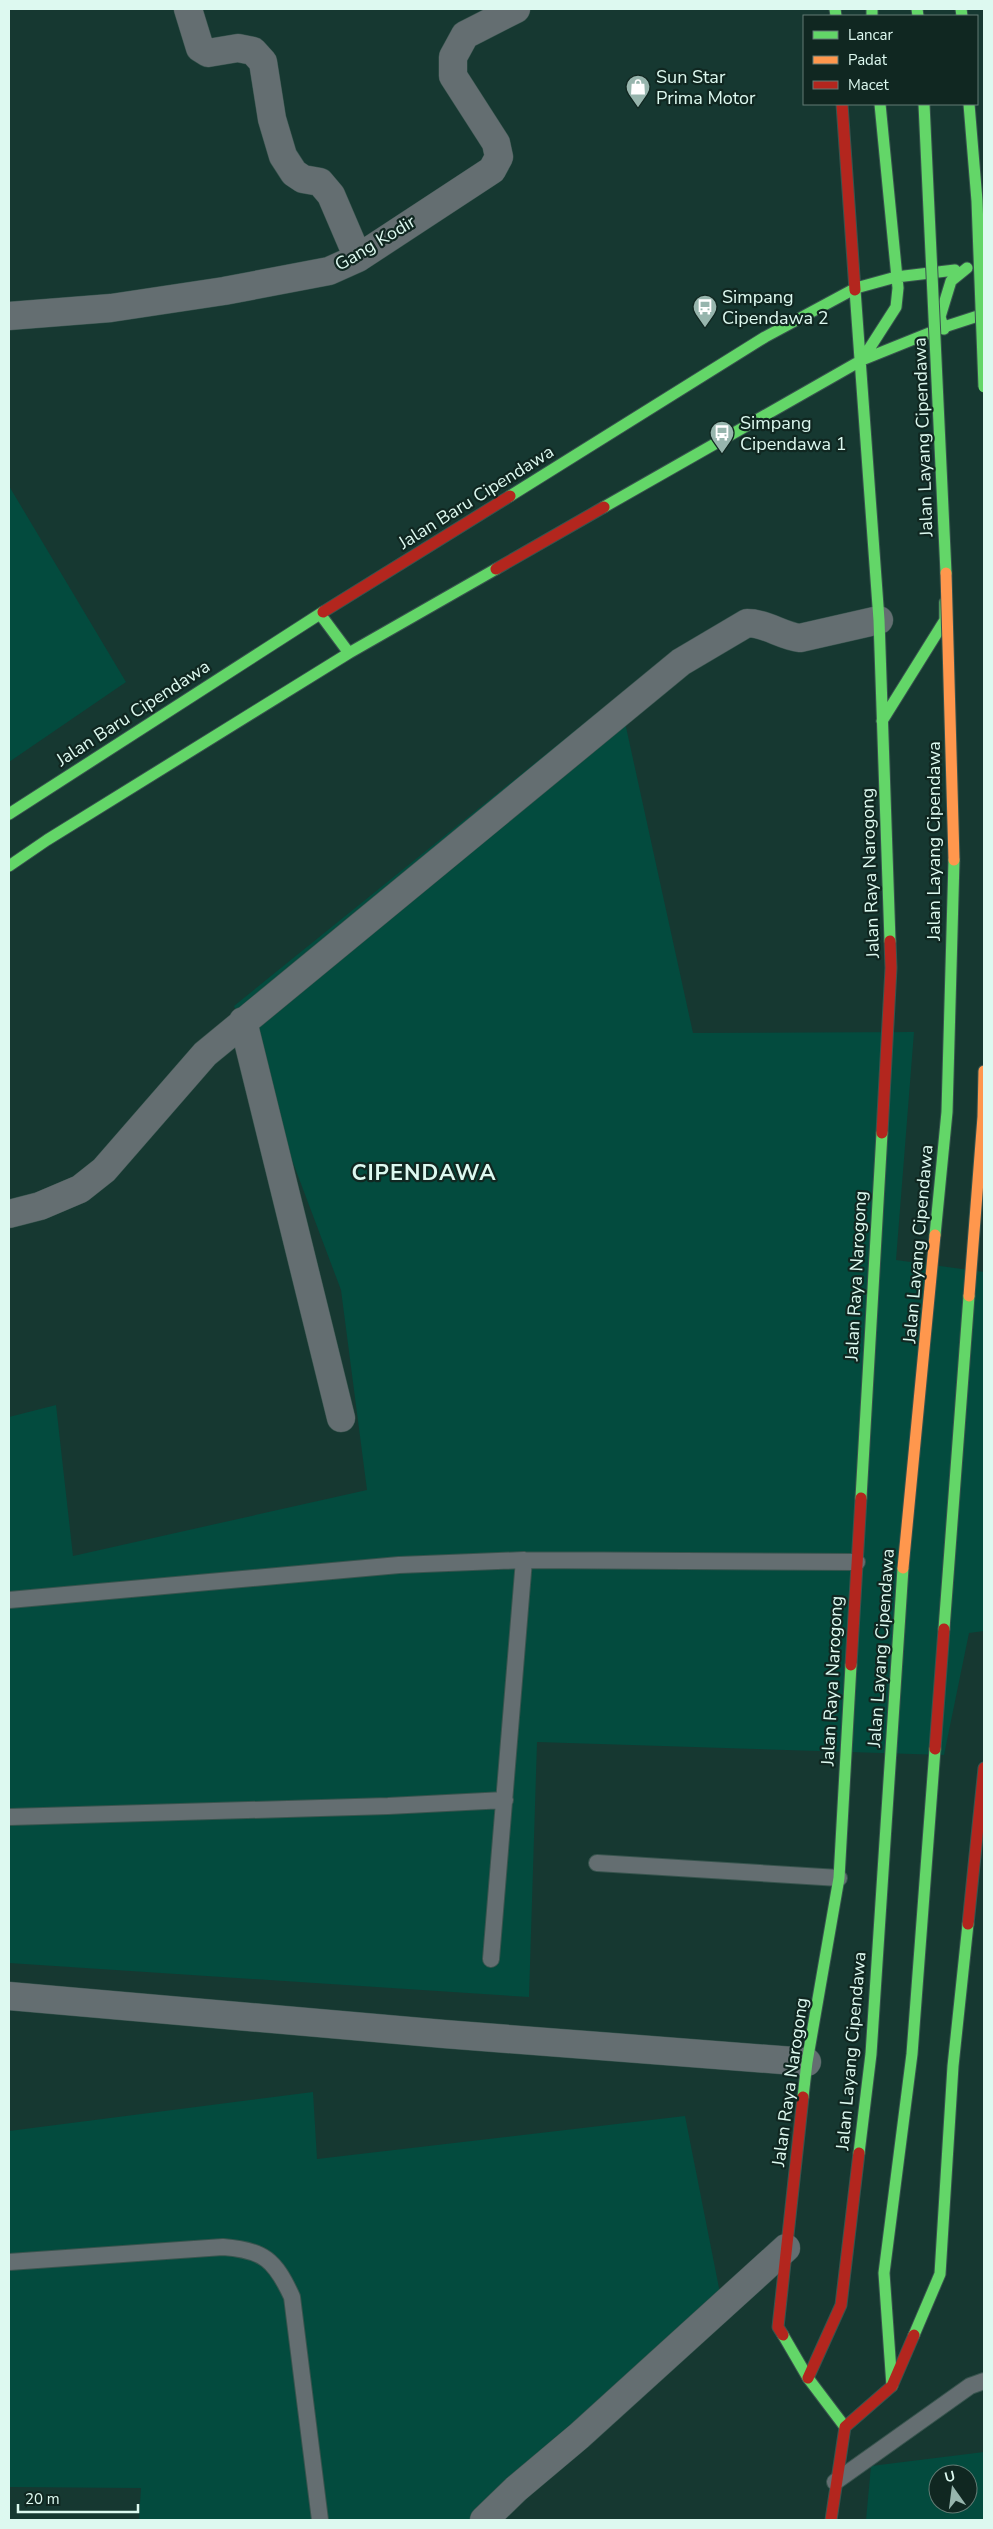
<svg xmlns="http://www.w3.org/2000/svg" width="993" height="2529" viewBox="0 0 993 2529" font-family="'Nunito Sans',sans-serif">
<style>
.built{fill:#034b3e;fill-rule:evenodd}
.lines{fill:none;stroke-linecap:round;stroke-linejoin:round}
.lane-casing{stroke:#38544e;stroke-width:18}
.street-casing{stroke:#38544e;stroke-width:29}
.fast-casing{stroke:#38544e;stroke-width:13}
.slow-casing{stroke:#38544e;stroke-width:13}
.jam-casing{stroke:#38544e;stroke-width:13}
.lane{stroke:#646e71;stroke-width:16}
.street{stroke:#646e71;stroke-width:28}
.fast{stroke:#63d668;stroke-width:11}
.slow{stroke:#ff974d;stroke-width:11}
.jam{stroke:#b3261e;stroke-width:11}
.fast-bridge-casing{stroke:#38544e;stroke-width:13;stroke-linecap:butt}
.slow-bridge-casing{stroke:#38544e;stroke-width:13;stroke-linecap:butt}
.fast-bridge{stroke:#63d668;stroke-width:11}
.slow-bridge{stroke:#ff974d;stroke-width:11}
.labels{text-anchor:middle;stroke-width:4.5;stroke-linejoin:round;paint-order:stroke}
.poi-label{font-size:18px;fill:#ddf9f0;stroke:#102721;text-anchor:start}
.street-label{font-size:18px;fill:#ddf9f0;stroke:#102721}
.district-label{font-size:22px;font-weight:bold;letter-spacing:1px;fill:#ddf9f0;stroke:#102721}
</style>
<rect width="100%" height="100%" fill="#163831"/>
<path class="built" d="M9,486l117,196 -117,80z
M619,695l74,338 221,-1 -18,228 88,12v359l-15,2 -25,122 -407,-13 -8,255 -520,-34v-546l47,-12 17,151 294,-66 -26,-200 -107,-284z
M313,2092l4,67 368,-43 35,177 -246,227h-335l2,-32 -132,-1v-356z
M984,2452v68h-118l5,-54zM938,2474h30v30h-30z"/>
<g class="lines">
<defs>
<path id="lane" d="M9,1600l390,-35 125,-5 333,2
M9,1817l379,-11 117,-6
M597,1863l242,15
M491,1959l33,-399
M9,2262l214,-15c41,3 52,13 69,50l28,223
M835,2482l135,-96 14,-5"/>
<path id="street" d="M188,9l12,39 8,5 30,-5 15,3 10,11 9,57 11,37 11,17 9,6 17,3 11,13 27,63
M9,316l102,-8 113,-17 105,-20 29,-13 134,-88 7,-13 -3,-14 -43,-67v-19l12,-22 51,-26
M243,1021l98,397
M9,1214l31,-8 40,-17 24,-19 101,-116 476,-392 66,-39c19,0 35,13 53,15l79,-18
M9,1996l435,38 363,28
M484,2520l32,-31 63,-53 207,-188"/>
<path id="fast" d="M835,9l1,7
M872,9v7
M917,9l1,7
M961,9l1,7
M855,290l24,330 11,321
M944,329l-4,-12 11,-36 16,-13
M862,360l34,-53 2,-19 -18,-184
M510,496l255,-159 91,-49 40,-11 59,-7
M604,507l258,-147 82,-33 40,-13
M320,614l29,39
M882,721l63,-101v-18
M9,814l314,-202
M9,866l38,-26 302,-187 147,-84
M861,1498l21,-365
M944,1629l25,-333
M803,2097l4,-35 32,-184 12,-213
M859,2153l12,-99 32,-486
M783,2335l25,43 37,49
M914,2335l26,-61 13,-208 15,-142
M892,2386l-8,-113 28,-219 23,-305"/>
<path id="slow" d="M969,1296l14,-179 1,-46"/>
<path id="jam" d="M842,104l13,186
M496,569l108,-62
M323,612l187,-116
M882,1133l9,-165 -1,-27
M851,1665l10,-167
M935,1749l9,-120
M968,1924l16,-156
M783,2335l-5,-8 25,-230
M808,2378l33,-73 18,-152
M831,2520l14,-93 47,-41 22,-51"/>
</defs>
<use href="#lane" class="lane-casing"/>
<use href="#street" class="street-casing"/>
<use href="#fast" class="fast-casing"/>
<use href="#slow" class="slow-casing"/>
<use href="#jam" class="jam-casing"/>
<use href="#lane" class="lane"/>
<use href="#street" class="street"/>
<use href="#fast" class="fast"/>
<use href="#slow" class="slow"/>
<use href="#jam" class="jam"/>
<defs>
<path id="fast-bridge" d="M924,104l22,469
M969,104l8,97 7,186
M935,1235l12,-123 7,-252"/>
<path id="slow-bridge" d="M946,573l8,287
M903,1568l32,-333"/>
</defs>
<use href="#fast-bridge" class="fast-bridge-casing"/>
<use href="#slow-bridge" class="slow-bridge-casing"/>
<use href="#fast-bridge" class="fast-bridge"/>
<use href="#slow-bridge" class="slow-bridge"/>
</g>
<defs>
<symbol id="shop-pin" viewBox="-11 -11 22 30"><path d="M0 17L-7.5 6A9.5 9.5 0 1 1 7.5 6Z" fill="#97b5ad" stroke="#102721"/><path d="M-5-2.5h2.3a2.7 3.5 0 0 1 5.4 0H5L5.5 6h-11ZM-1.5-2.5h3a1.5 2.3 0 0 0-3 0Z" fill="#fff"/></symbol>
<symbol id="bus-pin" viewBox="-11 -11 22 30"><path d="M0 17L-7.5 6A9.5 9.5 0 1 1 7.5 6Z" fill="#97b5ad" stroke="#102721"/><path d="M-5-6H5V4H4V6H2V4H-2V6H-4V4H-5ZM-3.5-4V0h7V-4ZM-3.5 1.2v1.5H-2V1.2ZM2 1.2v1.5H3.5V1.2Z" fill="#fff"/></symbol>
</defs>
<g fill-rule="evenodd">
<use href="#shop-pin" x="624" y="73" width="28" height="38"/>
<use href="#bus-pin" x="691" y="293" width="28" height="38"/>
<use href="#bus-pin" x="708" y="419" width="28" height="38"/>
</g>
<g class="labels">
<g class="poi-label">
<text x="656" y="83">Sun Star<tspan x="656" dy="21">Prima Motor</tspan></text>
<text x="722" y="303">Simpang<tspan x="722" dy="21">Cipendawa 2</tspan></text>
<text x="740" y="429">Simpang<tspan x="740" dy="21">Cipendawa 1</tspan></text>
</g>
<g class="street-label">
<text transform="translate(375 243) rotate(-31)" y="6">Gang Kodir</text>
<text transform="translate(923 437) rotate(-92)" y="6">Jalan Layang Cipendawa</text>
<text transform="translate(476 497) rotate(-32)" y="6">Jalan Baru Cipendawa</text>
<text transform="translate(133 713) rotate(-33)" y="6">Jalan Baru Cipendawa</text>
<text transform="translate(934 841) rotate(-90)" y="6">Jalan Layang Cipendawa</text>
<text transform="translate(870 873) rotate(-92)" y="6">Jalan Raya Narogong</text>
<text transform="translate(918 1244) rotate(-85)" y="6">Jalan Layang Cipendawa</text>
<text transform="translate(856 1276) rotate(-87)" y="6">Jalan Raya Narogong</text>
<text transform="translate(881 1648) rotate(-86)" y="6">Jalan Layang Cipendawa</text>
<text transform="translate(832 1681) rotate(-87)" y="6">Jalan Raya Narogong</text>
<text transform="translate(851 2051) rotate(-85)" y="6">Jalan Layang Cipendawa</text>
<text transform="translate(790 2082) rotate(-82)" y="6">Jalan Raya Narogong</text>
</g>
<g class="district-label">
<text x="424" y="1180">CIPENDAWA</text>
</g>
</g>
<rect width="993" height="2529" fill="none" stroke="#ddf9f0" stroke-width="20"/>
<rect x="803" y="15" width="175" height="90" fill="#102721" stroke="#627b74"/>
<rect x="813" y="31" width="25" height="8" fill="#63d668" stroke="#627b74"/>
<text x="848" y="40" font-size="15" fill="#ddf9f0">Lancar</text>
<rect x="813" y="56" width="25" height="8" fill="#ff974d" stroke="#627b74"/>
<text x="848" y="65" font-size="15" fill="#ddf9f0">Padat</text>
<rect x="813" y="81" width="25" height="8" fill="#b3261e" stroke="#627b74"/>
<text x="848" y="90" font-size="15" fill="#ddf9f0">Macet</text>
<g transform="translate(953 2489) rotate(346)"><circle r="24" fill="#102721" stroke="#627b74"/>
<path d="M0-4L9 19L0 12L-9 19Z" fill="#97b5ad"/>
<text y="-8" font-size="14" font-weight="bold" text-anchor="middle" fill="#ddf9f0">U</text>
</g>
<path d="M18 2504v8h120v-8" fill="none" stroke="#ddf9f0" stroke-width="2.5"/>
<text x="25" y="2504" font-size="15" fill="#ddf9f0" stroke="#102721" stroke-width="4" paint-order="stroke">20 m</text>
</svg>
